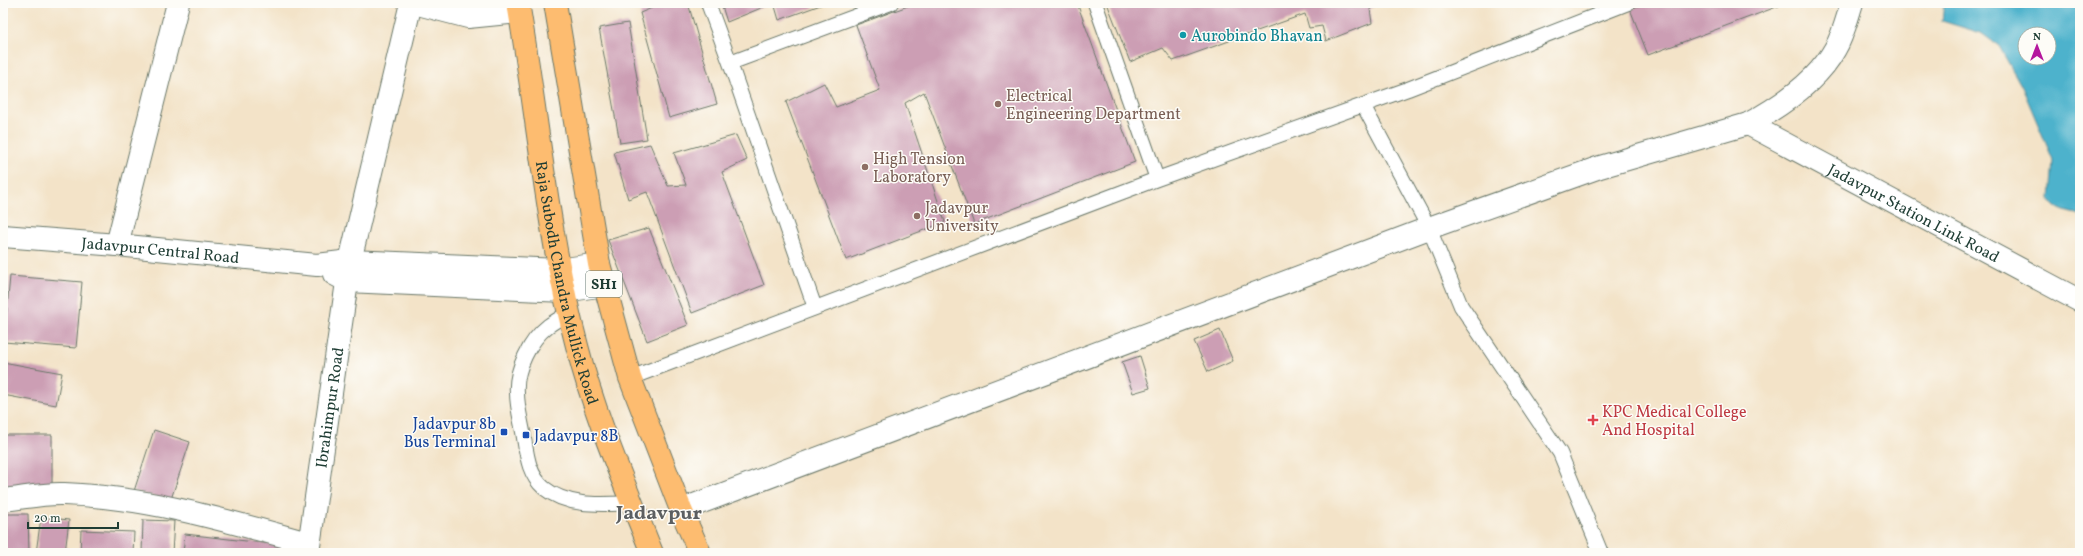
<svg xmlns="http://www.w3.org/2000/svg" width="2083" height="556" viewBox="0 0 2083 556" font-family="Vollkorn,serif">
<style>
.water{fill:#4db2cc;stroke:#367880;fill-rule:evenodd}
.building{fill:#cc9eb4}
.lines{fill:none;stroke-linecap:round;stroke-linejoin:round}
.service-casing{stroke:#697768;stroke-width:16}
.minor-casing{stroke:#697768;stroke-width:24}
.tertiary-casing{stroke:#697768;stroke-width:24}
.primary-casing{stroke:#697768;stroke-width:24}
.service{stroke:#fff;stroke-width:14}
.minor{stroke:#fff;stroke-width:22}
.tertiary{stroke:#fff;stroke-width:22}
.primary{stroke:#fdbc6f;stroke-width:22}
.culture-dot{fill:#0f9aa8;stroke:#fdfcf7;stroke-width:1.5}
.education-dot{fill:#8d6e63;stroke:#fdfcf7;stroke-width:1.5}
.health-dot{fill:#e0444e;stroke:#fdfcf7;stroke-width:1.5}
.transit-dot{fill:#1a4fb4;stroke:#fdfcf7;stroke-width:1.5}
.labels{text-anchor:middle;stroke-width:3;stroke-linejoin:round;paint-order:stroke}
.shield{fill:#fdfcf7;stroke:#62766e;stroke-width:1}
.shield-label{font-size:15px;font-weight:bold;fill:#1f3d34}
.culture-label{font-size:16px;fill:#0d838f;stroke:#fdfcf7;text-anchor:start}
.education-label{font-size:16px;fill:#785e54;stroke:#fdfcf7;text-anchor:start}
.street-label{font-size:16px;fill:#1f3d34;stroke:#fdfcf7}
.health-label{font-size:16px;fill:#be3a42;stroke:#fdfcf7;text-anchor:start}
.transit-label{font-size:16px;fill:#164399;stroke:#fdfcf7;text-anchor:end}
.district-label{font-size:20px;font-weight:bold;fill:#5c5f61;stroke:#fdfcf7}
</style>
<rect width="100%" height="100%" fill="#fdfcf7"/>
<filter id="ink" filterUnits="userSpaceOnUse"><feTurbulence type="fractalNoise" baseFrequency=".025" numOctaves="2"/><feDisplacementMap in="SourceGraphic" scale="8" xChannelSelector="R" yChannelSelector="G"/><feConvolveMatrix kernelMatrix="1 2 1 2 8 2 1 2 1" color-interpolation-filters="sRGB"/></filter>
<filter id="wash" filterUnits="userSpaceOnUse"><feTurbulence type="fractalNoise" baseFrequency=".012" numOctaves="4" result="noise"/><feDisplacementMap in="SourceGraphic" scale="16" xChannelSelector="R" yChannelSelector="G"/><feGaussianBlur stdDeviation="0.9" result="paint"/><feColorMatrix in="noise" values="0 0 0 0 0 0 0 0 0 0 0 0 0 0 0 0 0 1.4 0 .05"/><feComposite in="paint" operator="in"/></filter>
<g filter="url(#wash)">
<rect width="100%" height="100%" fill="#f3e3c8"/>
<path class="water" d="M1944,3h136v212c-11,-3 -25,-4 -30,-16l3,-39 -31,-73 -23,-41 -18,-13 -39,-12zM2025,34h24v24h-24z"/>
<g id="blocks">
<path class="building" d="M664,3h24l29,101 -48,14 -29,-105z
M721,3h44l1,3 -39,16z
M774,3h52l-47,17z
M916,3h161l58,159 -161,62 -50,-132 -19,11 40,119 -99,38 -60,-158 38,-19 12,24 44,-17 -24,-65z
M1107,3h272l-9,6 2,14 -46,18 -4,-15 -13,2 -4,-14 -132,47 -10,-13 -33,14z
M1647,3h131l1,3 -131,49 -18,-46z
M628,23l19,116 -27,4 -21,-115z
M736,135l11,25 -25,12 42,113 -72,28 -45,-121 -19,7 -14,-47 36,-8 18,42 18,-1 -12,-32z
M649,228l39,97 -41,16 -39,-101z
M10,276l72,6 -6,66 -72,-6z
M1220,330l13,31 -25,11 -14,-31z
M1140,356l10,32 -17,5 -11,-31z
M3,362l59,11 -6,32 -53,-10z
M154,430l36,12 -20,60 -36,-11z
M3,435h49v58h-49z
M3,514h25l1,39h-26z
M41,517l28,3 -4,33h-29z
M143,520l31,1 -2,32h-30z
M81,530l53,2 -1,21h-53z
M185,534l96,11 -1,8h-97z"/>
</g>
</g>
<g filter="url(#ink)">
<use href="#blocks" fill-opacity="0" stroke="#697768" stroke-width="1"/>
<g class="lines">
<defs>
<path id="service" d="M708,3l22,60 161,-60
M1095,3l62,176
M730,63l85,245
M1363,105l66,123 32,78 99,147 41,100
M569,313c-7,4 -14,8 -21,13 -18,14 -33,44 -31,67 0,15 5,31 7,45 3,19 5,37 20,50 25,20 59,16 88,15
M630,378l527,-199 251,-90 220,-86"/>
<g id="minor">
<path d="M414,3l54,14 51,-5"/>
<path id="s1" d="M1748,124l332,177"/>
<path d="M117,245l61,-242"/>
<path d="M350,261l61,-258"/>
<path d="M3,500c20,-2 41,-7 61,-6 84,3 164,27 244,49"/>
<path d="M681,510l748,-282 171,-61 148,-43c33,-18 69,-42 87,-75 8,-13 12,-31 17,-46"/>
</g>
<g id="tertiary">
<path id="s2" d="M3,236l114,9 200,20 33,-4 209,9 40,-6"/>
<path d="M334,274l13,7 217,10 41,-6"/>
<path id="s3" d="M308,553l42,-292"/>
</g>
<g id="primary">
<path id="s4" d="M518,3c20,114 29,230 59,343 18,71 48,139 75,207"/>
<path d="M555,3l44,261 31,114 51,132 19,43"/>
</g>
</defs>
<use href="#service" class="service-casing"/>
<use href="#minor" class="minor-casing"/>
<use href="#tertiary" class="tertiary-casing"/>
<use href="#primary" class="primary-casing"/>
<use href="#service" class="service"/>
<use href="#minor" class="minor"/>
<use href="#tertiary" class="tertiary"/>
<use href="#primary" class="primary"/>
</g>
</g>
<circle class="culture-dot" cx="1183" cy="35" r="4"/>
<g class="education-dot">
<circle cx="998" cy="104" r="4"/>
<circle cx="865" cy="167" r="4"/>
<circle cx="917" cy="216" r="4"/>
</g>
<path class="health-dot" d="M1591 414h4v4h4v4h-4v4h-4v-4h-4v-4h4z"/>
<g class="transit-dot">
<rect x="500" y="428" width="8" height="8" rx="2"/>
<rect x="522" y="431" width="8" height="8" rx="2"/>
</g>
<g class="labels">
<rect class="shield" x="586" y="271" width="36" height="26" rx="3"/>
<g class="shield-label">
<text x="604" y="289">SH1</text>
</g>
<g class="culture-label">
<text x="1191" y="41">Aurobindo Bhavan</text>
</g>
<g class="education-label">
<text x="1006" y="101">Electrical<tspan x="1006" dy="18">Engineering Department</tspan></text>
<text x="873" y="164">High Tension<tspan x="873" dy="18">Laboratory</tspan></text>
<text x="925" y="213">Jadavpur<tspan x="925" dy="18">University</tspan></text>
</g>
<g class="street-label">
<text dy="6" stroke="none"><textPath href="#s1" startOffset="188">Jadavpur Station Link Road</textPath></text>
<text dy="6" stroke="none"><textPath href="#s2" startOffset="158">Jadavpur Central Road</textPath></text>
<text dy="6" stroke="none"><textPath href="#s4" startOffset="284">Raja Subodh Chandra Mullick Road</textPath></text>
<text dy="6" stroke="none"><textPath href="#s3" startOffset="147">Ibrahimpur Road</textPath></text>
</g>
<g class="health-label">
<text x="1602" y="417">KPC Medical College<tspan x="1602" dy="18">And Hospital</tspan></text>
</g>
<g class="transit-label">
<text x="496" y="429">Jadavpur 8b<tspan x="496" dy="18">Bus Terminal</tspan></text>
<text x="534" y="441" text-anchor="start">Jadavpur 8B</text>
</g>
<g class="district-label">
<text x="659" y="519">Jadavpur</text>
</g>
</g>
<rect width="2083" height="556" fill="none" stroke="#fdfcf7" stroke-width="16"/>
<g transform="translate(2037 46)"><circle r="19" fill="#fdfcf7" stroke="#a4b0a9"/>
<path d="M0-3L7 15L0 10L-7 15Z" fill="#b5179e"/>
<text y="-6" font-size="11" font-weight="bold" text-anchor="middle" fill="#1f3d34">N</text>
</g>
<path d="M28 522v6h90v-6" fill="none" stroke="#1f3d34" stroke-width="2"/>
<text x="34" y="522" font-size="12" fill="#1f3d34" stroke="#fdfcf7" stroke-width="3" paint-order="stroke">20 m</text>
</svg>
